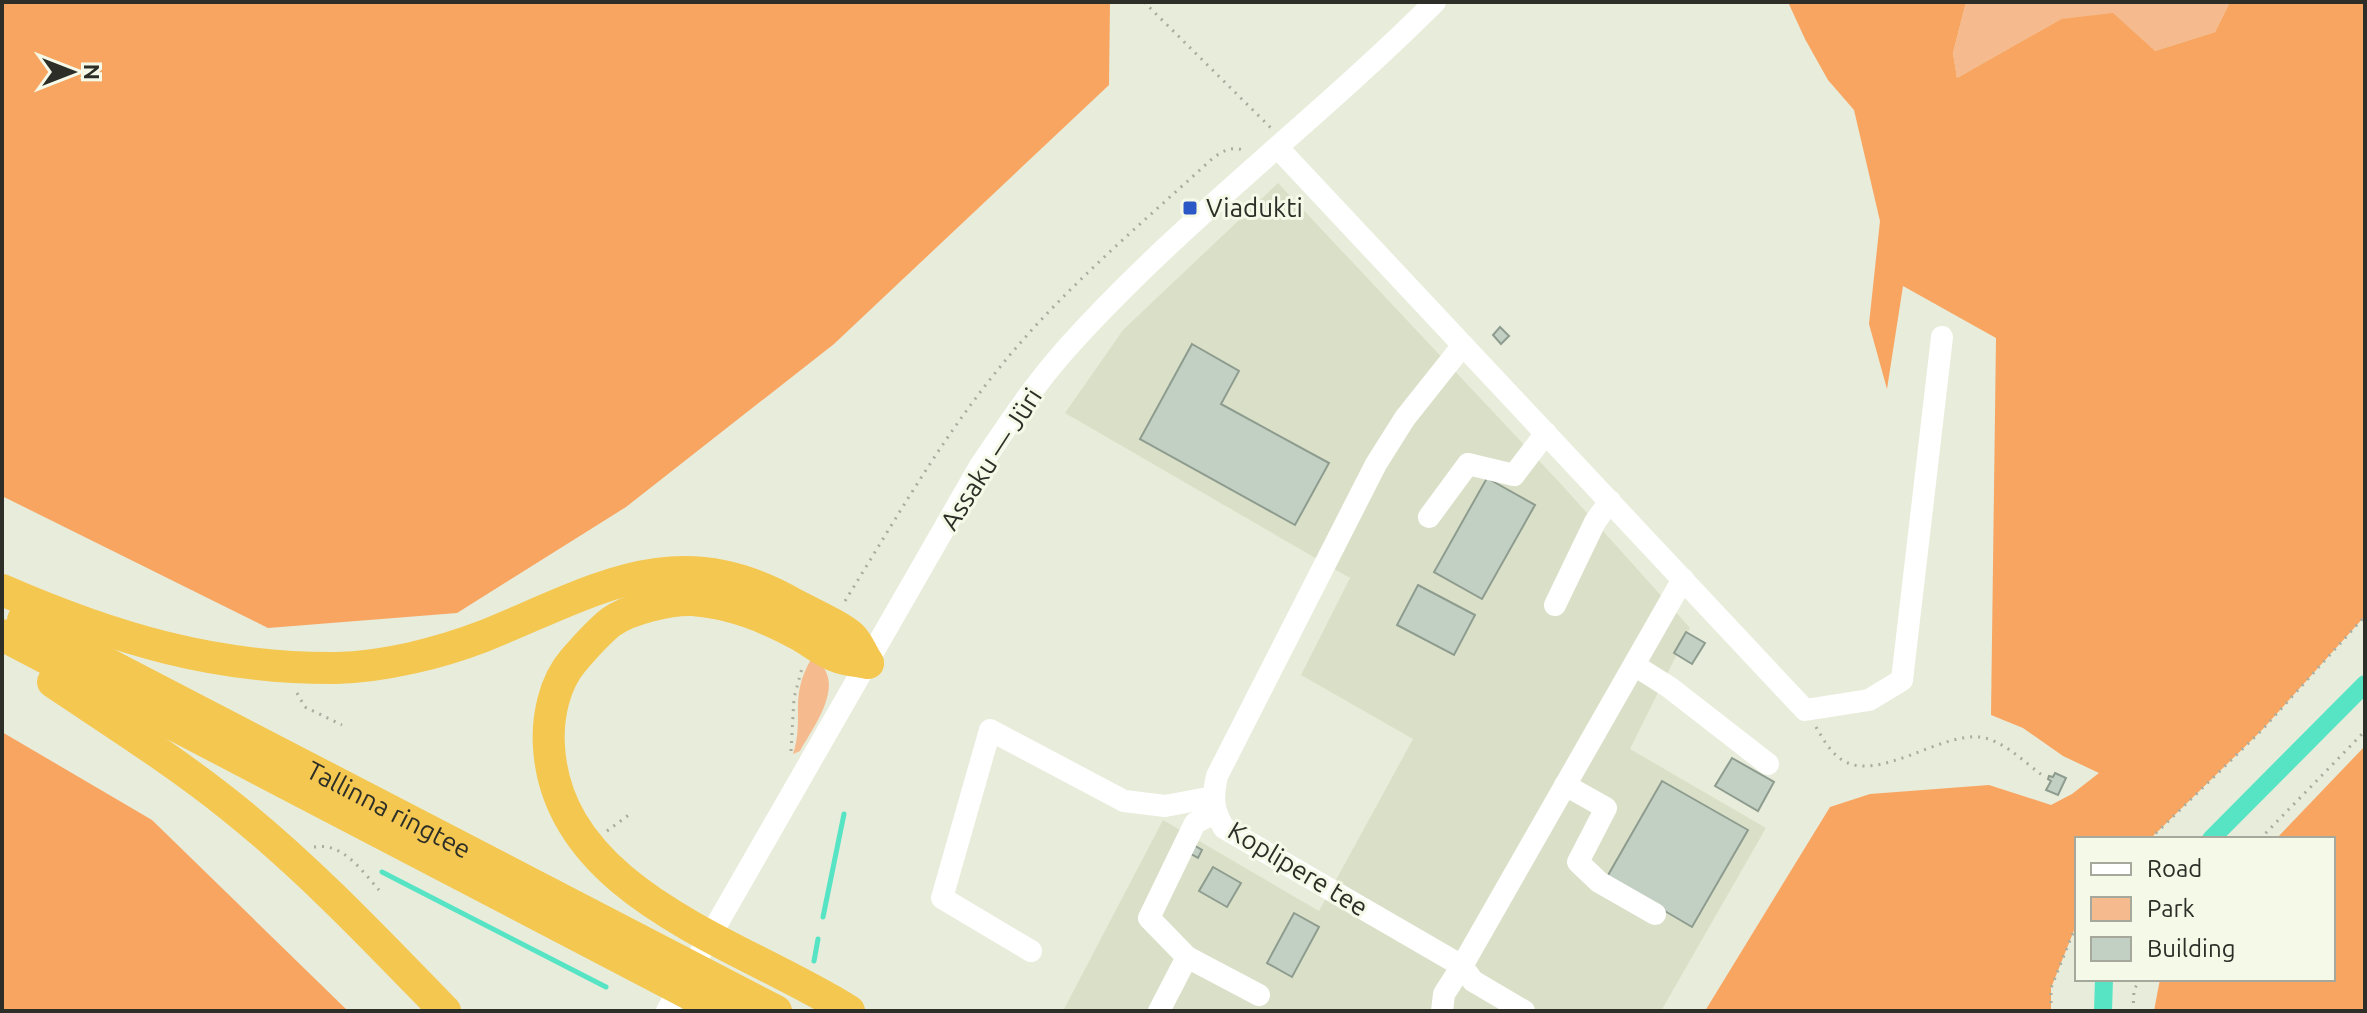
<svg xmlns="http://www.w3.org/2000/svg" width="2367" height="1013" viewBox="0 0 2367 1013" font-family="Ubuntu,sans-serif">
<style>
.built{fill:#dae0c8}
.green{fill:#f5bb8e}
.forest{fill:#f8a561}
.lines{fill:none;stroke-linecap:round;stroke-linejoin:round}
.stream{stroke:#56e4c5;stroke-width:5}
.canal{stroke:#56e4c5;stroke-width:18}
.building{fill:#c2d0c3;stroke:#8e9c8f;stroke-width:2}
.path{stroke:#a9ac9e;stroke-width:3;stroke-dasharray:2 6;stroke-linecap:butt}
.minor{stroke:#fff;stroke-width:22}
.highway{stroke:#f4c750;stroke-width:32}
.poi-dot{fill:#2c57c6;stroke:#f5f9e7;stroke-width:3}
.labels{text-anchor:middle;stroke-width:6;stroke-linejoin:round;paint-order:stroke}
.poi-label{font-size:26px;fill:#2c2e27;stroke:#f5f9e7;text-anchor:start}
.street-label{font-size:26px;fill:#2c2e27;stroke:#f5f9e7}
</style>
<rect width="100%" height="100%" fill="#e8ecda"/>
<path class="built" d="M1278,183l283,301 129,144 -60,121 136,79 -105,183h-598l100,-191 156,91 94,-172 -112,-64 49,-97 -285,-165 58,-83z"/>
<path class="green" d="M1966,2h264l-15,30 -60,19 -94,-32 -104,59 -4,-25z
M812,658c38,21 2,68 -12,93l-7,3c12,-36 -5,-57 19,-96z"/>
<path class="forest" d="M2,2h1108l-1,83 -275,259 -208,163 -169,106 -189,15 -266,-132z
M1788,2h178l-13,51 4,25 104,-59 52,-6 42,38 60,-19 15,-30h135v614l-104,115 -111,108h-73v84l-26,65v23h-346l125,-204 40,-13 119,-9 62,20 21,-11 27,-21 -36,-17 -40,-28 -32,-13 5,-377 -93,-52 -16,103 -18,-65 11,-103 -26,-111 -26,-30 -23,-41z
M2,732l150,88 196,191h-346z
M2365,746v265h-211l6,-32h173v-140h-57z"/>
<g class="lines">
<path class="stream" d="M382,872l224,115
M823,917l21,-103
M814,961l4,-22"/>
<path class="canal" d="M2211,839l154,-155
M2103,1011l1,-32"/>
</g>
<path class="building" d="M1500,327l9,9 -8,8 -8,-9z
M1192,344l47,27 -18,33 108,59 -34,62 -155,-86z
M1487,478l48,27 -53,94 -48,-27z
M1418,585l57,30 -21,40 -57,-30z
M1686,632l19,11 -13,21 -18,-11z
M1732,758l42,24 -16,29 -43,-25z
M2055,773l11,5 -8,17 -12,-5 5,-9 -3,-2 1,-3 4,1z
M1662,781l86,49 -56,97 -85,-50z
M1192,844l10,6 -4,8 -11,-6z
M1213,867l28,16 -14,24 -28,-16z
M1294,913l25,14 -27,50 -25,-14z"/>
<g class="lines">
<path class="path" d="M1144,2l127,126
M845,601c49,-79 96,-162 155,-234 62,-77 140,-142 213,-209 10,-7 18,-12 30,-8
M297,693l8,14 37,18
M1816,727c7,12 14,25 26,33 35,23 98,-27 137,-23 23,2 45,25 63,38
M791,751l3,-53 8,-30
M607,831l23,-17
M2150,839l111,-108 104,-115
M2260,839l105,-108
M314,847c29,-5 48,24 65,43
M2051,1011v-23l26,-65
M2133,1011l1,-21 6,-11"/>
<path class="minor" d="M1278,148l527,562 64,-10 33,-20 40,-343
M1463,345l-58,73 -29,46 -159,312c-5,22 -4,34 7,52l238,138 221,-387
M1429,517l39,-53 46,11 32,-42
M1555,605l40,-83 15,-21
M1634,665l35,22 99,77
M1565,785l41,23 -28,54 21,20 56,32
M1031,951l-89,-53 48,-168 134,71 41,5 48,-9
M1187,957l72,38
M667,1011l313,-545c27,-40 54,-81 87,-118 112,-125 249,-227 368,-346
M1159,1011l28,-54 -38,-39 46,-95 20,-10
M1442,1011l2,-17 18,-28 11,15 51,30"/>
<g class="highway">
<path d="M2,590c110,48 213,79 334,78 48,-1 104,-15 148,-32 111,-45 192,-100 310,-32 15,8 48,23 58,33 7,7 11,19 16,26"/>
<path id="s1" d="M23,620l753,391"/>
<path d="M2,635l720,376"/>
<path d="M53,682c61,41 123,80 180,126 76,61 144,133 212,203"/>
<path d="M849,1011c-105,-67 -291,-116 -300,-264 -2,-29 5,-64 24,-86 12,-14 24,-28 38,-39 18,-13 59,-23 82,-22 39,3 73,17 108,36 12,7 24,17 37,21 9,3 20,4 30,6"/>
</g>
</g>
<rect class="poi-dot" x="1182" y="200" width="16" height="16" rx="4"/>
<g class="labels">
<g class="poi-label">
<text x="1206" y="217">Viadukti</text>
</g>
<g class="street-label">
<text transform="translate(991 459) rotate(-57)" y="9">Assaku — Jüri</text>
<text dy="9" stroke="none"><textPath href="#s1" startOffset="412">Tallinna ringtee</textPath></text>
<text transform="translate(1298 869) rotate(31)" y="9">Koplipere tee</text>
</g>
</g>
<rect width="2367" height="1013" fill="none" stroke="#2c2e27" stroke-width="8"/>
<rect x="2075" y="837" width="260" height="144" fill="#f5f9e7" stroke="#a5a89a" stroke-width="2"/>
<rect x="2091" y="863" width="40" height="12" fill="#ffffff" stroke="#a5a89a" stroke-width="2"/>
<text x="2147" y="877" font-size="24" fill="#2c2e27">Road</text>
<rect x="2091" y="897" width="40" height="24" fill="#f5bb8e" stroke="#a5a89a" stroke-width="2"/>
<text x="2147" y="917" font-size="24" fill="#2c2e27">Park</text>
<rect x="2091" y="937" width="40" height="24" fill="#c2d0c3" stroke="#a5a89a" stroke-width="2"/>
<text x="2147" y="957" font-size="24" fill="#2c2e27">Building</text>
<g transform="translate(72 72) rotate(90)" stroke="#f5f9e7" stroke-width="6" paint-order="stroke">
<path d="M0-6L14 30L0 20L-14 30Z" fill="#2c2e27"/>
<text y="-12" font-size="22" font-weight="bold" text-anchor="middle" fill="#2c2e27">N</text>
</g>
</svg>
